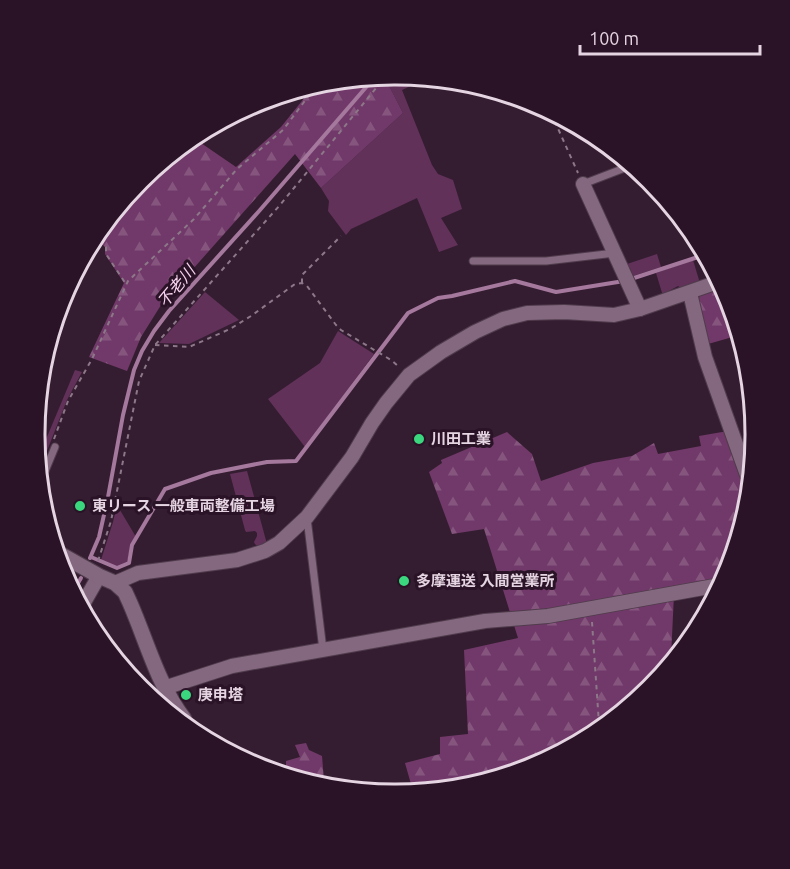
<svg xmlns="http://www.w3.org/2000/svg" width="790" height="869" viewBox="0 0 790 869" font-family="Ubuntu,'Noto Sans JP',sans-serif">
<defs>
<pattern id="forest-firs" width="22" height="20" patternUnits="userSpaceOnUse" patternTransform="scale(1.5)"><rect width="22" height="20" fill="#713969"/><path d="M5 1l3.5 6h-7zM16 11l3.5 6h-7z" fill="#85557e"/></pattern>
</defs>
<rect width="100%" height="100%" fill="#351d31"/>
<!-- grass -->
<g fill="#61315a">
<path d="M395,74L424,80L402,90L432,165L438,174L453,180L462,209L441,218L458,245L439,252L417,198L351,229L346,235L328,211L329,201L321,188L403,113L386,80L389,75Z"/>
<path d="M657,254L661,267L633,276L630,268L626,269L624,265Z"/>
<path d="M693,260L699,280L697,284L683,290L678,286L667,292V295L663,296L656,273Z"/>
<path d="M205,292L239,320L189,344L159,343Z"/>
<path d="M338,331L374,354L305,447L268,399L320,363Z"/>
<path d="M75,370L82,372L67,400L41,466L39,456Z"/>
<path d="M247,471L267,544C263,546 256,548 254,542L257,536V533L255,531L246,532L245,530L230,474Z"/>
<path d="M117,505L136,537L131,545L127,562L117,567L101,560L113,522Z"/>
</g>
<!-- forest -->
<g fill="url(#forest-firs)">
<path d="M384,76L403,113L321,188L295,154L161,305L141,337L127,371L89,357L124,283L105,254V247L99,241L140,179L198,141L236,167L281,127L310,91Z"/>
<path d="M721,286L728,297L736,336L708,344L698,300L701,293Z"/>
<path d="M728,431L746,483L728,573L719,587L674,594L671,657L650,690L533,768L413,791L405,763L440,754V737L468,734L464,650L518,638L484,529L452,534L429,472L442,463L441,460L507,432L532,454L541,481L593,463L632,456L654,443L658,454L701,446L699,436Z"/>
<path d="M306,743L309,750L322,756L324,781L286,773V761L300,757L295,745Z"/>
</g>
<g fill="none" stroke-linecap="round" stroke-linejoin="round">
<!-- stream -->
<g stroke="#a5789d" stroke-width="4">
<path d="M631,279L701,256"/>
<path d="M91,557L117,568L129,563L132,545L165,489L168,488L211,473L267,462L296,461L408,313L438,298L452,296L515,281L556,292L624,281"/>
<path d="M90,558L99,537L108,497L123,415L134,370L142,351L154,331L169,311L260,210L374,78"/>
<path d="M74,590L81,578"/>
</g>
<!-- lane casing -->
<g stroke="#503c4c" stroke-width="9">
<g id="lane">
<path d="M583,184L630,166"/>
<path d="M473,261H546L615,253"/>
<path d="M43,476L55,447"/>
<path d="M307,518L323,650"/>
</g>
</g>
<!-- street casing -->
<g stroke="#503c4c" stroke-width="16">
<g id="street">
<path d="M583,184L640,309"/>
<path d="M690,293L705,357L747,475"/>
<path d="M115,583L138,573L237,560L265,551L279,543L307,517L352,457L372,423L386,403L409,375L441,352L475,332L503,319L527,313L564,312L614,315L640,309L718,282"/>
<path d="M83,604L99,576"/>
<path d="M164,688L232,666L485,621L548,616L720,585"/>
</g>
</g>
<!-- secondary casing -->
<g stroke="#503c4c" stroke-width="17">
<path id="secondary" d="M58,553L99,576L115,583L125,592L130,603C147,642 158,685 184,719"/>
</g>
<!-- path -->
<g stroke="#8c7888" stroke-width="2" stroke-dasharray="4.5 4.5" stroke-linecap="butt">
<path d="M551,113L578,173"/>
<path d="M100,240L106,247V254L126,284"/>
<path d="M302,283V275L341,236"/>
<path d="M155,345L189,347L230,329L251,316L295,284L302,283L307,286L336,325L341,330L391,360L398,366"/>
<path d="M54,439L68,401L92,359L128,281L194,219L237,169L283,130L313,90"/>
<path d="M98,561L111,521L139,381L155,345L280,205L386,76"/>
<path d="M592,622L599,724"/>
</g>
<!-- lane -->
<use href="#lane" stroke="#84687f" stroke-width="7"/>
<!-- street -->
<use href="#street" stroke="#84687f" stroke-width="14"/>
<!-- secondary -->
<use href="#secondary" stroke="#84687f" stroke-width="15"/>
</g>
<!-- markers -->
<g fill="#3bd77e" stroke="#2a1327" stroke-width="2">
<circle cx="419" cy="439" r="6"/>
<circle cx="80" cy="506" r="6"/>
<circle cx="404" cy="581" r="6"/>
<circle cx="186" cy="695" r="6"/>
</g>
<g text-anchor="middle" stroke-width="6" stroke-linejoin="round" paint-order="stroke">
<!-- poi labels -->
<g font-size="15" font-weight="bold" fill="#e5d4e1" stroke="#2a1327" text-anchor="start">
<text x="431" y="444">川田工業</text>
<text x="92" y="511">東リース 一般車両整備工場</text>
<text x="416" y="586">多摩運送 入間営業所</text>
<text x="198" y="700">庚申塔</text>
</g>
<!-- water labels -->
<g font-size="16" font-style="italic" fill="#f7d4ef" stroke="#2a1327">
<text transform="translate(176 286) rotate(-50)" y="6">不老川</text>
</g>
</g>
<!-- crop -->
<path d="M0 0H790V869H0ZM394 85H396A349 349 0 0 1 745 434V435A349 349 0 0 1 396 784H394A349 349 0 0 1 45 435V434A349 349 0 0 1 394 85Z" fill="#2a1327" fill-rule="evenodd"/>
<path fill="none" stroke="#e5d4e1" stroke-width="3" d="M394 85H396A349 349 0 0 1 745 434V435A349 349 0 0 1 396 784H394A349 349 0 0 1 45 435V434A349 349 0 0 1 394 85Z"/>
<!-- scale -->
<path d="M580 45v9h180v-9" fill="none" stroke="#e5d4e1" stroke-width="3"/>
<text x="589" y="45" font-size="18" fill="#e5d4e1" stroke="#2a1327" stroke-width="4.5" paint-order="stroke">100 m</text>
</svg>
